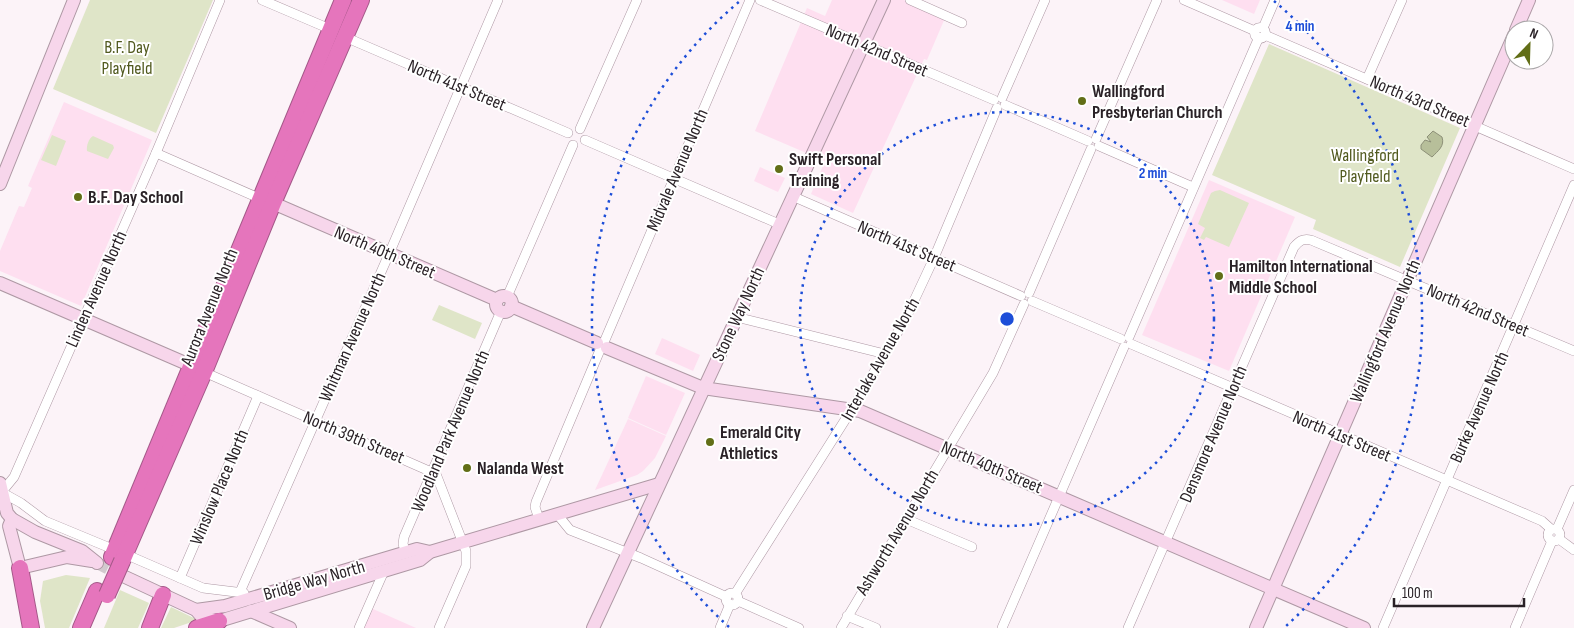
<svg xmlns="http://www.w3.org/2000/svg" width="1574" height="628" viewBox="0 0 1574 628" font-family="'Sofia Sans Condensed',sans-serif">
<rect width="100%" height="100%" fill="#fcf3f8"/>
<!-- built -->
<g fill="#fedff0">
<path d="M832,0H904L945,18L927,60L924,59L853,213L811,194L825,161L755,131L807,8L825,16Z"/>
<path d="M1222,0H1260L1254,14Z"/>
<path d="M64,102L152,140L81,306L0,271V251L19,206L24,207L32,188L28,186Z"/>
<path d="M760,167L785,178L778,192L754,181Z"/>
<path d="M1209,180L1295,217L1229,371L1142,335Z"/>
<path d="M662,338L700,355L693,371L655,354Z"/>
<path d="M646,376L685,393L666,435L628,418Z"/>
<path d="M628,419L666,436L655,458L643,471L637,475L595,490Z"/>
<path d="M364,605L416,628H354Z"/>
</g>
<!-- green -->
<g fill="#dfe5c8">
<path d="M90,0H213L156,133L53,89Z"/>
<path d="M1269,44L1460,128L1400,267L1313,229L1316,220L1212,175Z"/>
<path d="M52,135L66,141L56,166L41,160Z"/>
<path d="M93,136L113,145L114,148L108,159L87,151C86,146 89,138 93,136Z"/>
<path d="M1220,190L1249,203L1229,247L1206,237L1204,240L1200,238L1205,228L1198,224L1211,193L1215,191Z"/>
<path d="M439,305L482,323L475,339L432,320Z"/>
<path d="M66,575L90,578L69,628H45L40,601L43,581Z"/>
<path d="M120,590L149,603L138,628H104Z"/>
<path d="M171,607L198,620L174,628H161Z"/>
</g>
<!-- water -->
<path fill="#b7bf9a" stroke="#8d9078" d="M1433,131L1442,137C1445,146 1438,151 1432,157L1421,149V145L1425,140L1431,142L1427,137Z"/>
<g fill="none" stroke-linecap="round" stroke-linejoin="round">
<!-- secondary-tunnel -->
<path stroke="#d2c9ce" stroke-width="12" stroke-dasharray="12 6" stroke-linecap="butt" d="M97,563L123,576"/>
<!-- street casing -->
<g stroke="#ae98a4" stroke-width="10">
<g id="street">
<path d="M262,0L330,29"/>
<path d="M760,0L994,100"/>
<path d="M910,0L962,23"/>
<path d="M1184,0L1255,31"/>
<circle cx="1260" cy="33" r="5.5"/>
<path d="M1263,28L1275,0"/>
<path d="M1265,35L1574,169"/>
<path d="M345,37L568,133"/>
<path d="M1367,79L1402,0"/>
<path d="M1002,98L1045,0"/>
<path d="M1005,105L1088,141"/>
<path d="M580,129L637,0"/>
<path d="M1096,139L1157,0"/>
<path d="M585,140L779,224"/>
<path d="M1099,146L1193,187"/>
<path d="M156,153L261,199"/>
<path d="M792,196L1021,296"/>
<path d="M1029,293L1091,149"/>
<path d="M507,297L573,145"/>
<path d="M1032,301L1121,339"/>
<path d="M736,317L885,354"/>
<path d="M1129,337L1259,37"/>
<path d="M605,340L750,0"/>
<path d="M1131,344L1542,521L1551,529"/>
<path d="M204,372L436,474L466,551V566L439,628"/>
<path d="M3,493L21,503L45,521L115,550"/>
<path d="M0,494L14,477L156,153L220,0"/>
<path d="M557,514L570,530L641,558L727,597"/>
<path d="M539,519L535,507L536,502L600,350"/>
<path d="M906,519L972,547"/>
<circle cx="1554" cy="535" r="6"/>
<path d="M1557,529L1574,490"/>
<path d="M1559,539L1574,550"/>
<path d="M406,553L403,544L404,537L501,311"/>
<path d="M125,554L203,588L244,593"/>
<path d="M180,578L258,396"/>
<path d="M240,592L389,254L498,0"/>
<circle cx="732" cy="599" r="6"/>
<path d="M735,594L852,409L905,320L934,258L997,108"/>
<path d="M738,601L799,628"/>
<path d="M847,616L876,628"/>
<path d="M359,628L384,571"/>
<path d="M720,628L730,604"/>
<path d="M841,628L993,373L1024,304"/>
<path d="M1002,628L1124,347"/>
<path d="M1128,628L1294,247C1299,241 1303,238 1311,240L1574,351"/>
<path d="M1383,628L1574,185"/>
<path d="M1515,628L1552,541"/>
</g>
</g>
<!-- secondary casing -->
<g stroke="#ae98a4" stroke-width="14">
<g id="secondary">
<path d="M1516,30L1529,0"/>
<path d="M0,184L74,0"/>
<path d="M273,203L497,300"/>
<path d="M0,283L192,366"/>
<circle cx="504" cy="304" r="8"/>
<path d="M511,306L597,343"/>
<path d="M607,348L703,388L860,411L1364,628"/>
<path d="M0,483L7,513L12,519L35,532L82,551L97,563"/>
<path d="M12,519L9,526L20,568L67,557L92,561"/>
<path d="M123,576L196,610L202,617L219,621L420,560L430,552L659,484"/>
<path d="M196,610L225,606L417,549L430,552"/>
<path d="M251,611L290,628"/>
<path d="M593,628L884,0"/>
<path d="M1256,628L1514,35"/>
</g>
</g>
<!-- highway casing -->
<g stroke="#a45888" stroke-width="18">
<g id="highway">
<path d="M112,557L343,0"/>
<path d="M122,561L204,372L273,203L361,0"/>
<path d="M20,568L31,628"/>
<path d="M81,628L97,591"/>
<path d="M150,628L163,595"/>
<path d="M197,628L219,621"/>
</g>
</g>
<!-- street -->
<use href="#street" stroke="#fff" stroke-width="9"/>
<!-- secondary -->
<use href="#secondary" stroke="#f7d6eb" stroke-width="12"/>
<!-- highway -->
<use href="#highway" stroke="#e575bc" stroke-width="16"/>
<!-- highway-bridge casing -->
<g stroke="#a45888" stroke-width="18" stroke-linecap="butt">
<path id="highway-bridge" d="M107,595L122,561"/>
</g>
<!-- highway-bridge -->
<use href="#highway-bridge" stroke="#e575bc" stroke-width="16"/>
</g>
<!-- distance rings -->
<g fill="none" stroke="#1d4ed8" stroke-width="2.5" stroke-dasharray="2.5 5">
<circle cx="1007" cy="319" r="207"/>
<path d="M729 627A415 415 0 0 1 740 1M1274 1A415 415 0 0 1 1285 627"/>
</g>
<!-- markers -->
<g fill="#626e17" stroke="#fff" stroke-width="2">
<circle cx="1082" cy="101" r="5"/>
<circle cx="779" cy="169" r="5"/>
<circle cx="78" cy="197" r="5"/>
<circle cx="1219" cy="276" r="5"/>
<circle cx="710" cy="442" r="5"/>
<circle cx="467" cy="468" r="5"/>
</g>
<g text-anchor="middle" stroke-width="4" stroke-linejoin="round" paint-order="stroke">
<!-- park labels -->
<g font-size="18" fill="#515a1f" stroke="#fff">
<text x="127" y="53">B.F. Day<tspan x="127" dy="21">Playfield</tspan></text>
<text x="1365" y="161">Wallingford<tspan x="1365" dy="21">Playfield</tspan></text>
</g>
<!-- street labels -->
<g font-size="18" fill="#2a2227" stroke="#fff">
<text transform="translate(877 50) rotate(23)" y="6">North 42nd Street</text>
<text transform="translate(457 85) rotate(23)" y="6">North 41st Street</text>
<text transform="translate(1420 101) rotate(23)" y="6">North 43rd Street</text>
<text transform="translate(677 170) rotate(-67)" y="6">Midvale Avenue North</text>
<text transform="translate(907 246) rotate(23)" y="6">North 41st Street</text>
<text transform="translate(385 252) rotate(23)" y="6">North 40th Street</text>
<text transform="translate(96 289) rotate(-66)" y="6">Linden Avenue North</text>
<text transform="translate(209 307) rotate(-68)" y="6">Aurora Avenue North</text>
<text transform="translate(1478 310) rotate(23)" y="6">North 42nd Street</text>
<text transform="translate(738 314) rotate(-65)" y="6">Stone Way North</text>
<text transform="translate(1385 331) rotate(-67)" y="6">Wallingford Avenue North</text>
<text transform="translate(352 337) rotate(-66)" y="6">Whitman Avenue North</text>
<text transform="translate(880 359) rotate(-60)" y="6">Interlake Avenue North</text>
<text transform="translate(1479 407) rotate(-66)" y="6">Burke Avenue North</text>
<text transform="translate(450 431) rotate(-67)" y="6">Woodland Park Avenue North</text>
<text transform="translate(1213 434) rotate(-67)" y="6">Densmore Avenue North</text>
<text transform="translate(1342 436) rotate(23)" y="6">North 41st Street</text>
<text transform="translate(354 437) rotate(23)" y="6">North 39th Street</text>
<text transform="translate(992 467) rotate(23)" y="6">North 40th Street</text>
<text transform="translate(219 487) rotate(-67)" y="6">Winslow Place North</text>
<text transform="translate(897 532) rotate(-59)" y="6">Ashworth Avenue North</text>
<text transform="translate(314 580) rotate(-16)" y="6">Bridge Way North</text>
</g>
<!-- poi labels -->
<g font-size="18" font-weight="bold" fill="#2a2227" stroke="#fff" text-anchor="start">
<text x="1092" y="97">Wallingford<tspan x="1092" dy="21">Presbyterian Church</tspan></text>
<text x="789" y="165">Swift Personal<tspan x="789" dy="21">Training</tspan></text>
<text x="88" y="203">B.F. Day School</text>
<text x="1229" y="272">Hamilton International<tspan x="1229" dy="21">Middle School</tspan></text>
<text x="720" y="438">Emerald City<tspan x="720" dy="21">Athletics</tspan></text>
<text x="477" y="474">Nalanda West</text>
</g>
</g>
<circle cx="1007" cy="319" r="8" fill="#1d4ed8" stroke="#fff" stroke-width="2.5"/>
<g font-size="15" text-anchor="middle" font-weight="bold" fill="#1d4ed8" stroke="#fff" stroke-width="4" stroke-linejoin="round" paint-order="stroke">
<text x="1300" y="31">4 min</text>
<text x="1153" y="178">2 min</text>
</g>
<!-- north arrow -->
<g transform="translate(1529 45) rotate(23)"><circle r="24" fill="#ffffff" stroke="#aaa7a9"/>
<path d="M0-4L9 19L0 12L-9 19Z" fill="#626e17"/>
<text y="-8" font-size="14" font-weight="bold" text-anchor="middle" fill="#2a2227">N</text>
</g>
<!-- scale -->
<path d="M1394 598v8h130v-8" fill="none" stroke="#2a2227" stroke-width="2.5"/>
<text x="1402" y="598" font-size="15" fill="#2a2227" stroke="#ffffff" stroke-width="4" paint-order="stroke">100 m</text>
</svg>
